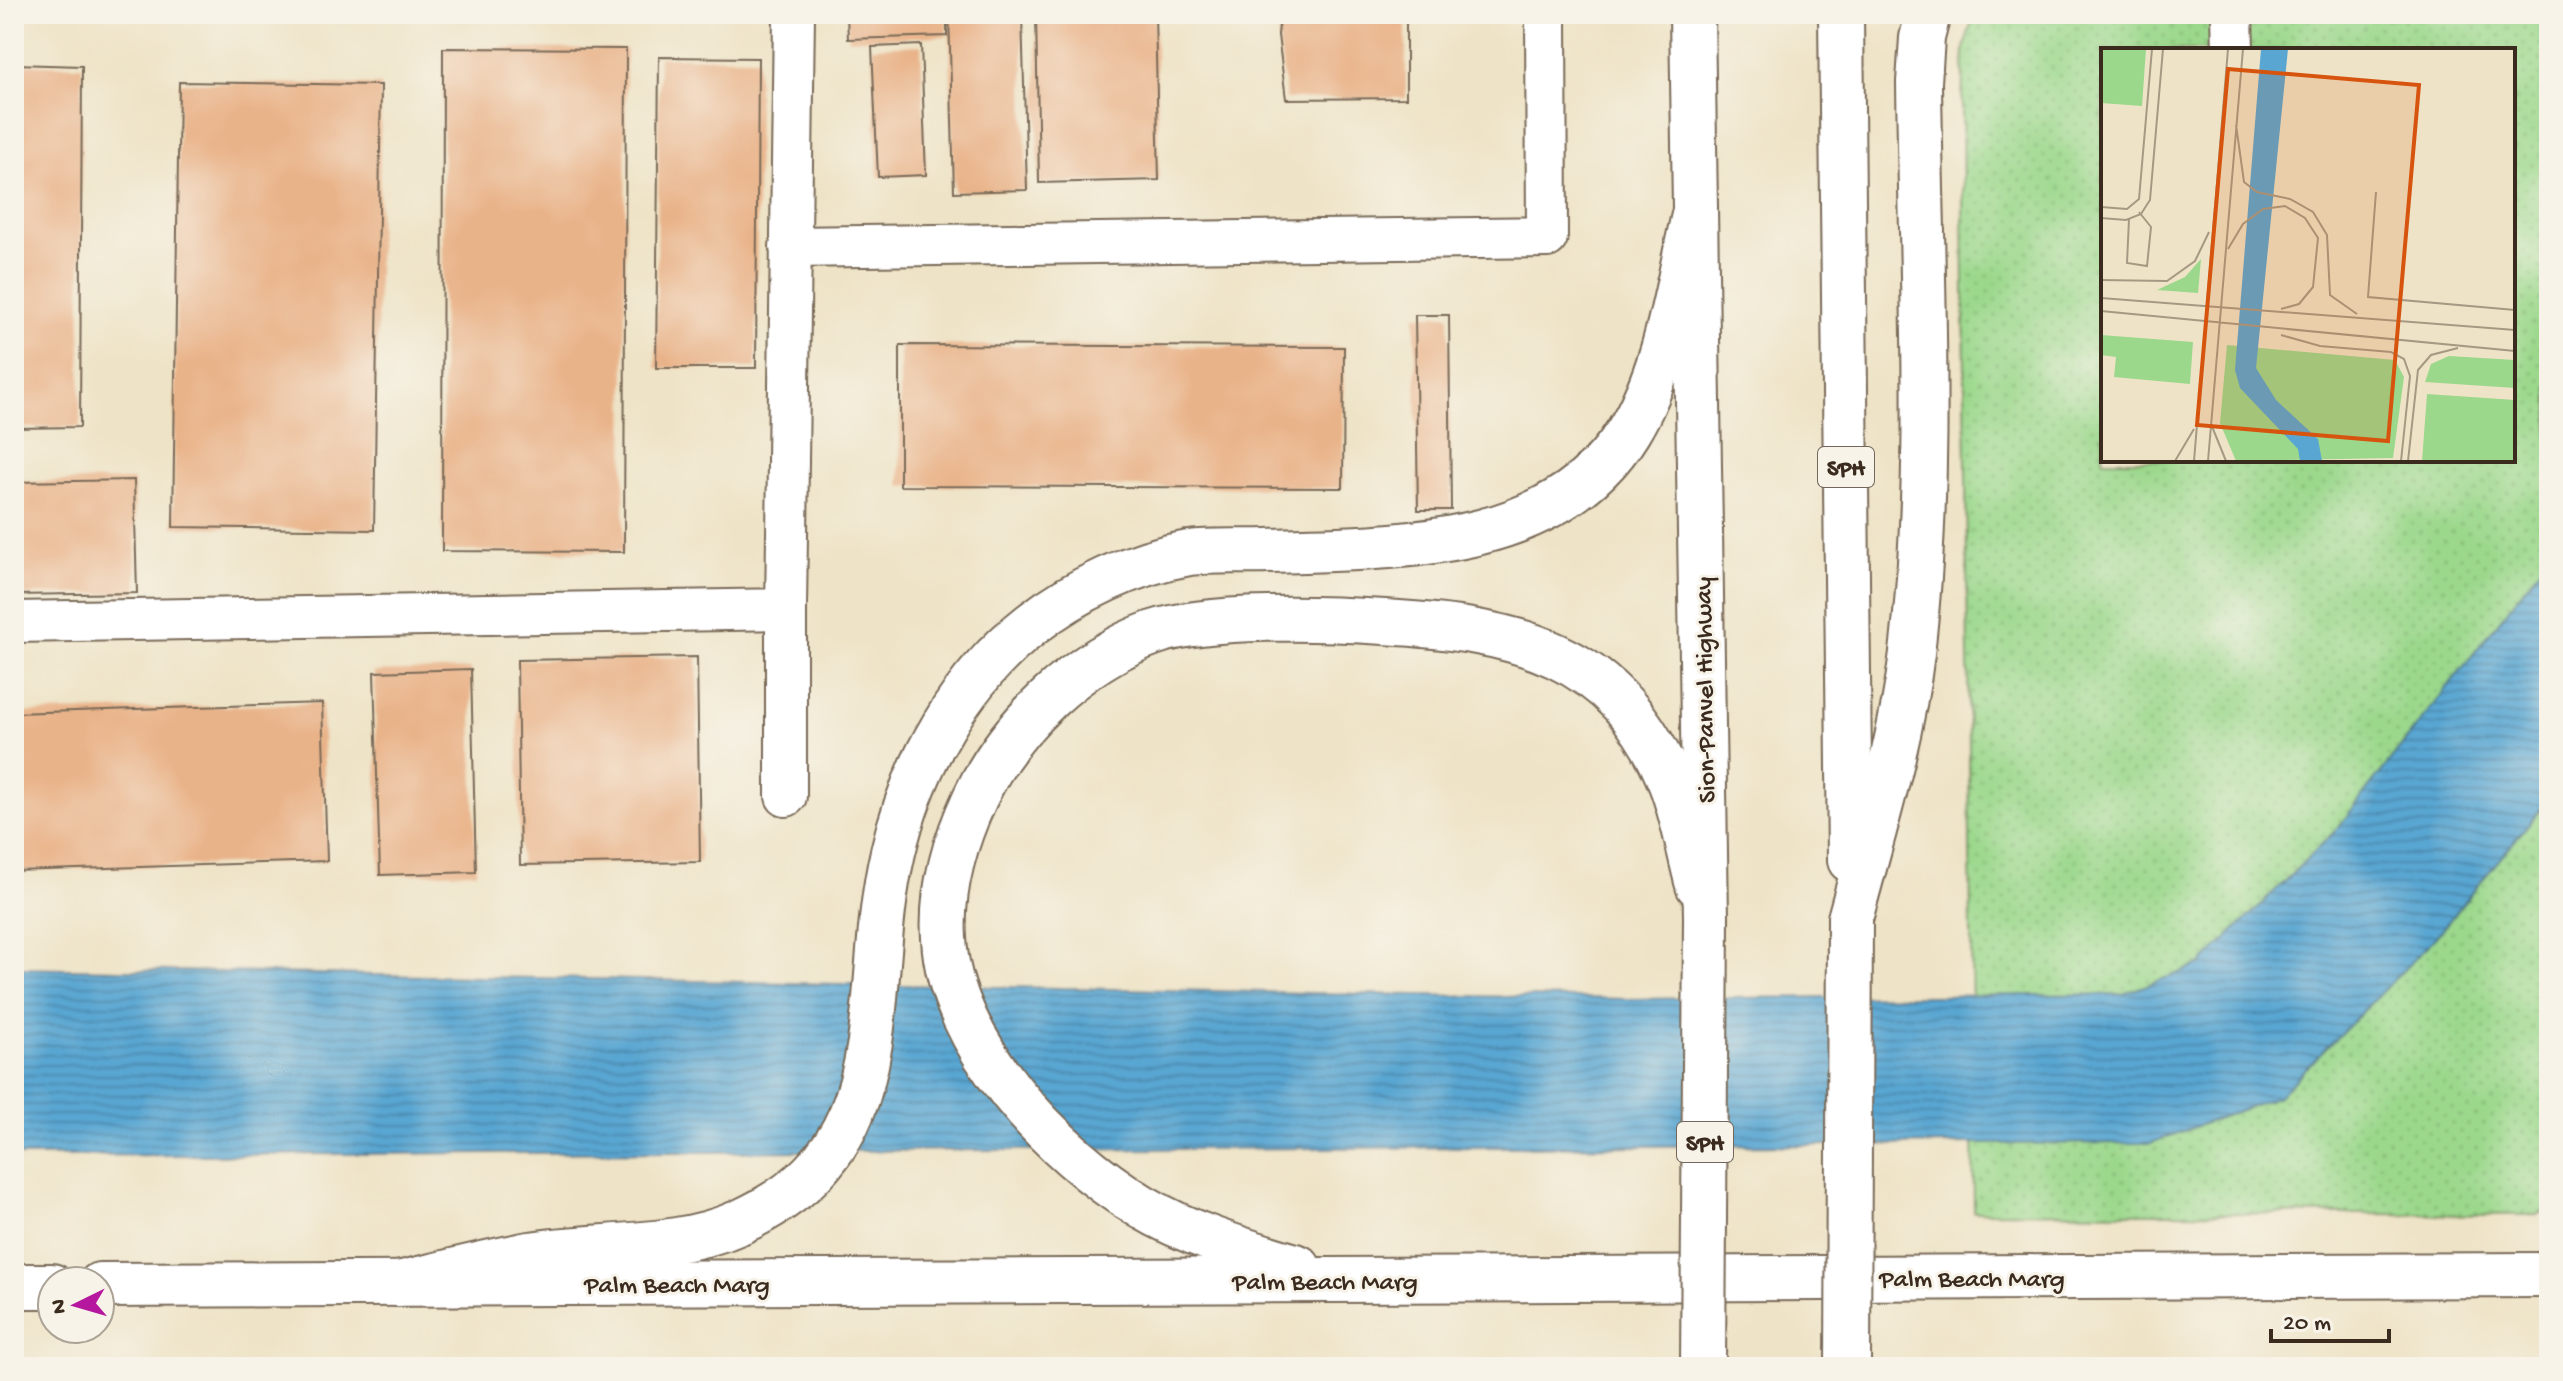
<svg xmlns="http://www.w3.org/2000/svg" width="2563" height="1381" viewBox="0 0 2563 1381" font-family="'Gochi Hand',sans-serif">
<defs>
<pattern id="green-dots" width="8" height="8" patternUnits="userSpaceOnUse" patternTransform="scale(2)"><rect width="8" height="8" fill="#9bd88c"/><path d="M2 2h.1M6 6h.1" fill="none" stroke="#86ba78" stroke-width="1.8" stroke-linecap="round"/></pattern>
<pattern id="water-rules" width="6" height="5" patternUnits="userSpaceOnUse" patternTransform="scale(2)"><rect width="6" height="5" fill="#59a6d2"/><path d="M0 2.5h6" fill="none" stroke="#4b87aa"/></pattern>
</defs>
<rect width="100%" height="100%" fill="#f7f3e8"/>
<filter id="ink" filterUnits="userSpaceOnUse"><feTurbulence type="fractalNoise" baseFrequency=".0125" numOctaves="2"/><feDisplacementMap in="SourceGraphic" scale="16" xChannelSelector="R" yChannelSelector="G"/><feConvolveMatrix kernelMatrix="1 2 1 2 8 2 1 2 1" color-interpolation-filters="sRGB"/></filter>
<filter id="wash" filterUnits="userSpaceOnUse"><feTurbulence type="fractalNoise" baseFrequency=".006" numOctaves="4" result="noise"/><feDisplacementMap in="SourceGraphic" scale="32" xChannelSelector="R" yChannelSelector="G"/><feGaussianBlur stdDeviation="1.8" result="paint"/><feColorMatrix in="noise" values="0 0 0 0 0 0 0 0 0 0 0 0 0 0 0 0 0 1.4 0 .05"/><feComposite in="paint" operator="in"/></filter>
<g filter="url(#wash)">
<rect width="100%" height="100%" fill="#eee3c6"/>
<!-- green -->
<path fill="url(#green-dots)" stroke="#6b8155" stroke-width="2" fill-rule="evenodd" d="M1974,14H2549V1210L2536,1215L1974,1212L1962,104L1964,48ZM2103,50H2513V460H2103Z"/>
<!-- water -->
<path fill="url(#water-rules)" stroke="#4a6878" stroke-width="2" d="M2549,557V799L2434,939L2279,1096L2151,1143L14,1156V968L1628,999L2123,994L2200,965L2336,830Z"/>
<g id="blocks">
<!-- building -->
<g fill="#e9b389">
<path d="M847,14H947V36L848,39Z"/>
<path d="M949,14H1022L1027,190L954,192Z"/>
<path d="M1036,14H1155L1159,180L1039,183Z"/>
<path d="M1280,14H1406V98L1286,99L1278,35Z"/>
<path d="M921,45L926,175L878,177L872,47Z"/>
<path d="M443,48L626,49L624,552L442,551Z"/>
<path d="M659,57L758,58L756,368H656Z"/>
<path d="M14,64L82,66L80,427L14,428Z"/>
<path d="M179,82L381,85L374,530L173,527Z"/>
<path d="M1415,315H1449L1451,510H1418Z"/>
<path d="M900,345L1344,347L1343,488L900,486Z"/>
<path d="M134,480L137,593L14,595V482Z"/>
<path d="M697,657L700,862L520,865L517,660Z"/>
<path d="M471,669L476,872L380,875L374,672Z"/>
<path d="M322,703L327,861L14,871V713Z"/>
</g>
</g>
</g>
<g filter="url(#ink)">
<use href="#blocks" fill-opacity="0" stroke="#7a6b59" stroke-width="2"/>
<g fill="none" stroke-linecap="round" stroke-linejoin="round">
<!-- minor casing -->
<g stroke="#7a6b59" stroke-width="44">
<g id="minor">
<path d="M2232,14L2233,50"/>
<path d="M790,247L1547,237L1546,14"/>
<path d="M14,622L786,609L794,14"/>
<path d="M786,796V609"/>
</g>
</g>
<!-- major casing -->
<g stroke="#7a6b59" stroke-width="48">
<g id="major">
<path d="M1298,1267C1245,1251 1189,1235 1141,1206C1054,1154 949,1044 944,938C941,890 955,841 975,798C1008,727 1078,660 1153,633C1208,614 1325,618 1385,622C1513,630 1618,650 1671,784C1683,815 1689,852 1698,885"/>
<path d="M100,1285L2549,1275"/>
<path d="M14,1286H52"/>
</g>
</g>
<!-- highway casing -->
<g stroke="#7a6b59" stroke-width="48">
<g id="highway">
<path d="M1692,14L1706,918"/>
<path d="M1841,14L1850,860"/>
<path d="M1850,919C1873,832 1901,743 1912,653C1934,464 1921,271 1919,82L1922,38L1928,14"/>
<path d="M398,1284C441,1274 486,1262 530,1254C598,1243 676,1251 740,1222C907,1147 859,996 893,852C913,765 961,679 1032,624C1075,590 1135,562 1189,553C1214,550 1241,552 1267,551C1391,547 1553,553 1628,432C1668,367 1677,285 1695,211"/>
</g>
</g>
<!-- minor -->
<use href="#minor" stroke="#fff" stroke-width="40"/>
<!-- major -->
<use href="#major" stroke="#fff" stroke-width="44"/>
<!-- highway -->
<use href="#highway" stroke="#fff" stroke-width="44"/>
<!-- highway-bridge casing -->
<g stroke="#7a6b59" stroke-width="48" stroke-linecap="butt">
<g id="highway-bridge">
<path d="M1703,1367L1706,918"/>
<path d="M1848,1367L1850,919"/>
</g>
</g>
<!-- highway-bridge -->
<use href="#highway-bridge" stroke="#fff" stroke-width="44"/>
</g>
</g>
<g text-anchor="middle" stroke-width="6" stroke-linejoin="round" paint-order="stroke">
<!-- shield labels -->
<g fill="#f7f3e8" stroke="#73665b" stroke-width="2">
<rect x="1818" y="447" width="56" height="40" rx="6"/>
<rect x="1677" y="1122" width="56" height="40" rx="6"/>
</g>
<g font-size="24" font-weight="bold" fill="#3b2a1e">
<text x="1846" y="475">SPH</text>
<text x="1705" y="1150">SPH</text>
</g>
<!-- street labels -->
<g font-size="26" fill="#3b2a1e" stroke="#f7f3e8">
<text transform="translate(1703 690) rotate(-91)" y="9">Sion-Panvel Highway</text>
<text x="1972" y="1286">Palm Beach Marg</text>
<text x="1325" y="1289">Palm Beach Marg</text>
<text x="677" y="1292">Palm Beach Marg</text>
</g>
</g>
<!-- overview -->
<g transform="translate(2101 48)">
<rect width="414" height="414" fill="#eee3c6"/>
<path d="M0,1H45L41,58L0,55ZM100,211L97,245L56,242L84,229ZM0,287L92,294L89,336L13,329L15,309L0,307ZM126,297L294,312L303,329L292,410L135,413L119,375ZM348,308L414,312V340L324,334L330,316ZM326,346L414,352V413H321Z" fill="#9bd88c"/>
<path d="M160,1H187L155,320L175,352L217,391L221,413H199L197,401L139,340L134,322Z" fill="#59a6d2"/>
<path fill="none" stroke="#a69983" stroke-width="2" d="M135,77L143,134L156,144L189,151L212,164L226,187L229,247L256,266M275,144L267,249L414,262M0,159L26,161L38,151L51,1M0,170L25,172L40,166L49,152L62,1M28,171L26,215L46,218L50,179L38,164M127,201L142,176L162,161L184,158L204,170L217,190L212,239L198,256L180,261M0,232L66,233L94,213L108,184M0,250L414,282M0,263L414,303M180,287L219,298L290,304L303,311L309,328L300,413M110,376L125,413M74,413L93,381M93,413L127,1M107,413L142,1M307,413L317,322L330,307L357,300"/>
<path fill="#d7540e" fill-opacity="0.15" stroke="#d7540e" stroke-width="4" d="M127,21L318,37L287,393L96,377Z"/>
<rect width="414" height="414" fill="none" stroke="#3b2a1e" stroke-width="4"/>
</g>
<!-- margin -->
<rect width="2563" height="1381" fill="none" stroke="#f7f3e8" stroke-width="48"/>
<!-- north arrow -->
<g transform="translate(76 1305) rotate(265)"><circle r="38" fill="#f7f3e8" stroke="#aca397" stroke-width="2"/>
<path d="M0-6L14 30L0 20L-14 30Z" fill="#b5179e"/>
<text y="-12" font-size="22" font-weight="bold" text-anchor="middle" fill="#3b2a1e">N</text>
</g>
<!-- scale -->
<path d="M2271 1329v12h118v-12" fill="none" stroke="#3b2a1e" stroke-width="4"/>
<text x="2283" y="1329" font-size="24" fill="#3b2a1e" stroke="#f7f3e8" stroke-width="6" paint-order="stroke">20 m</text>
</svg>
